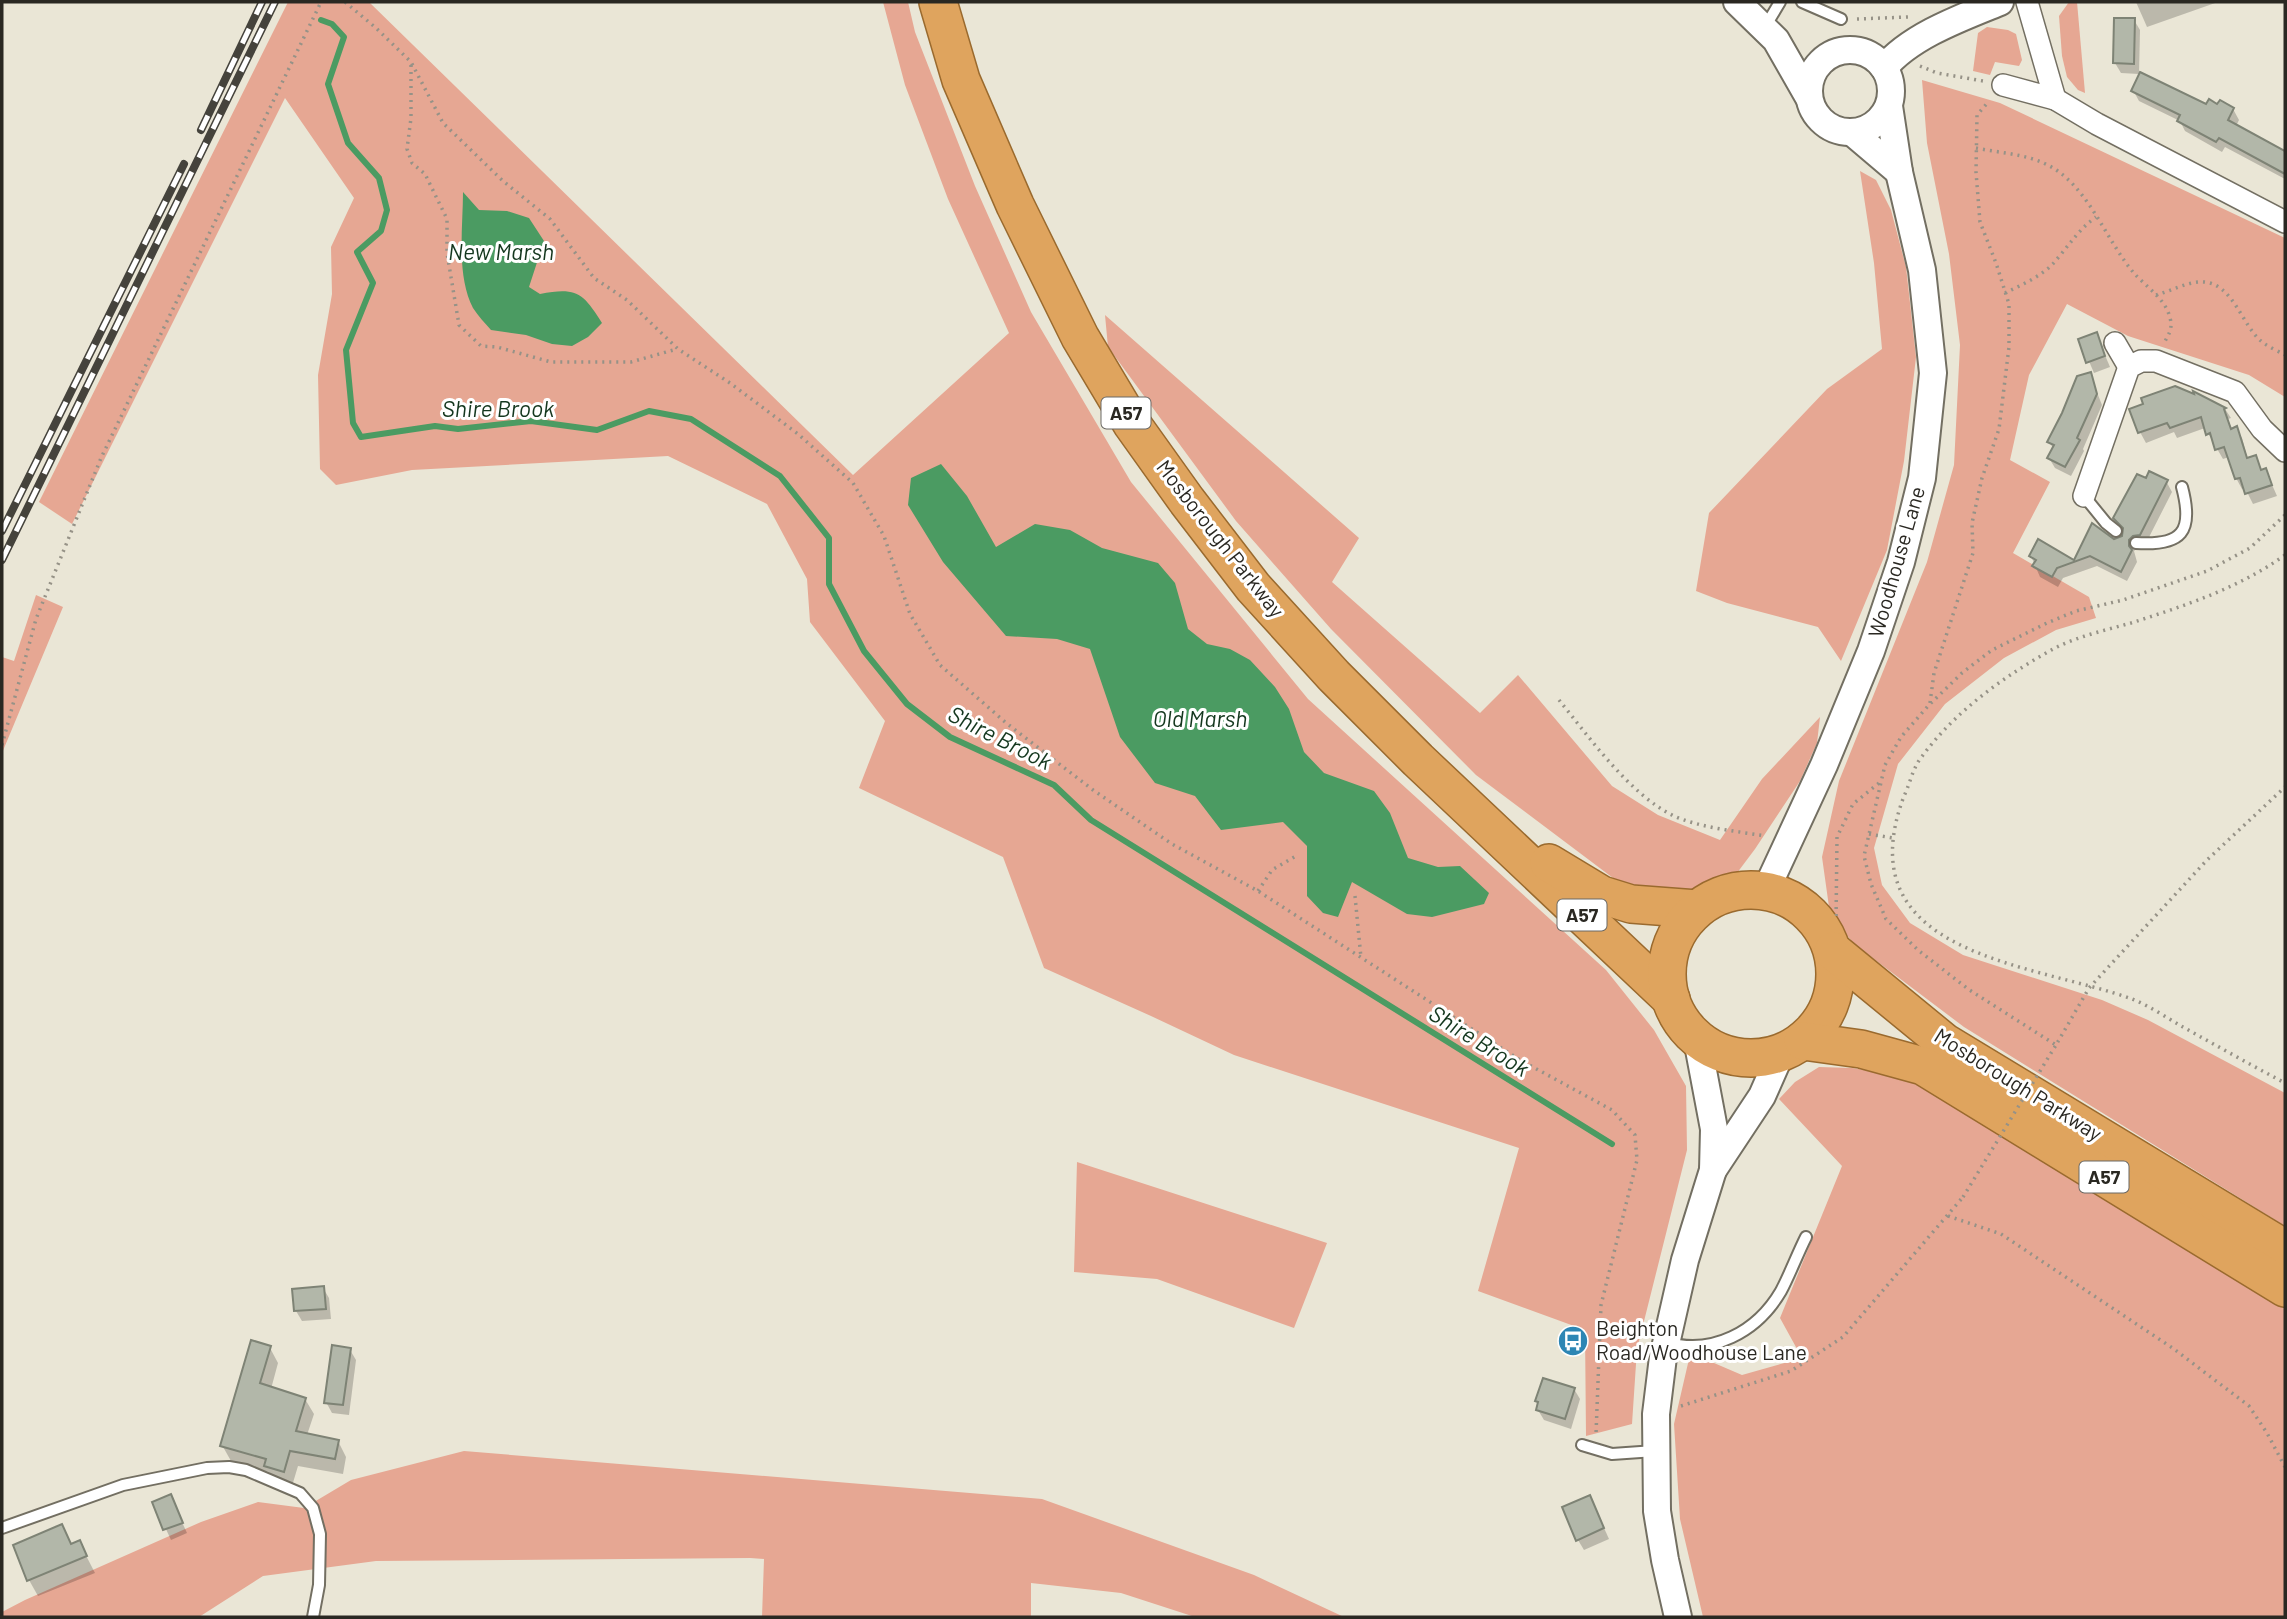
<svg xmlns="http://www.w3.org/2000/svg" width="2287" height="1619" viewBox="0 0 2287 1619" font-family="Barlow,sans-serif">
<rect width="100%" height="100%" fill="#eae6d6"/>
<!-- green -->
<g fill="#e6a793">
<path d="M288,2H369L853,475L1009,333L948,199L905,85L883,2H908L915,32L975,186L1031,312L1131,482L1308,699L1606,970L1654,1030L1686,1086L1687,1150L1637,1349L1632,1424L1586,1436L1585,1330L1478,1291L1519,1148L1234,1055L1151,1016L1044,968L1003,857L859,788L885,721L810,622L807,579L767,504L668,456L412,470L336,485L320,469L318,375L332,294L331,247L354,198L285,98L72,524L39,502Z"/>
<path d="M2069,2H2077L2085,93L2078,90L2067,77L2062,56L2059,16Z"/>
<path d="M1987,27L2008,30L2016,34L2022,60L2019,66L1995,62L1990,75L1973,71L1978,33Z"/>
<path d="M1922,80L2000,103L2285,238V397L2249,375L2128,336L2067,304L2029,375L2010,460L2050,482L2013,553L2089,597L2096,618L2056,630L2004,658L1945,704L1898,764L1874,848L1882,885L1910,923L1963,955L2102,1000L2148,1020L2285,1093V1226L1964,1027L1854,944L1830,914L1822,857L1839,781L1927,562L1954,465L1960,345L1949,254L1927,143Z"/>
<path d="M1860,171L1876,180L1891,210L1906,267L1916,357L1904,461L1887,550L1841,661L1818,627L1727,603L1696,591L1709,513L1827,389L1882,349L1874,263Z"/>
<path d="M1105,315L1359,538L1332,582L1480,713L1518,675L1612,786L1658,815L1720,840L1762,779L1820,717L1817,743L1800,781L1755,849L1734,877L1698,897L1629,890L1476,775L1331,629L1236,521L1108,347Z"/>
<path d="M36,595L63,607L2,753V657L14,661Z"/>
<path d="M1819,1067L1852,1068L1912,1077L2285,1309V1617H1703L1680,1519L1674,1424L1689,1359L1714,1363L1742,1375L1802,1358L1780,1318L1842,1166L1779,1099L1795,1082Z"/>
<path d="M1077,1162L1327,1243L1294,1328L1157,1279L1074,1272Z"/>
<path d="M464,1451L1042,1499L1254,1575L1344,1617H1195L1121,1593L1031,1583V1617H762L764,1559L750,1558L376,1561L263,1576L199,1617H2V1612L25,1600L201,1522L258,1502L304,1508L351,1480Z"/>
</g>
<!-- water -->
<g fill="#4b9b62">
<path d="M463,192L479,210L507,211L529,218L544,241L529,287L540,294C577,287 583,293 602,323L588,337L572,346L552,344L526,335L491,330C485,323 478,316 473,308C456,275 463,228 463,192Z"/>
<path d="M941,464L967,496L996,547L1035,524L1070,530L1102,548L1158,563L1175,583L1188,629L1207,644L1230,649L1250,660L1275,687L1289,709L1304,752L1324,773L1374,791L1390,813L1408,858L1438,867L1460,866L1489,893L1484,904L1432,917L1407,914L1352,882L1338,917L1323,913L1307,896V846L1283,822L1221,830L1195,796L1155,783L1120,737L1090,649L1057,639L1006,636L943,562L908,505L911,478Z"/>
</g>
<!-- shadow -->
<g fill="#0003">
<path d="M2136,2H2218L2147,27Z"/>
<path d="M2134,20L2140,30L2139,74L2121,73L2115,63Z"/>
<path d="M2133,90L2207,107L2233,109L2239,120L2236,126L2285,151V179L2225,147L2222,152L2185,131L2180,121L2139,101Z"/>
<path d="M2096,334L2110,367L2094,373L2080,340Z"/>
<path d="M2090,375L2102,405L2083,449L2084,451L2071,476L2055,468L2049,458L2054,449L2049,442Z"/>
<path d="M2196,395L2225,409L2231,418L2228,419L2232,430L2236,428L2242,438L2248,460L2255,457L2262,472L2266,471L2277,496L2253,504L2245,488L2242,489L2236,478L2229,457L2223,459L2205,428L2177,438L2174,432L2146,443L2140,432L2196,397Z"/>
<path d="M2146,481H2166L2172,492L2145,545L2139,546L2134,551L2137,562L2127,581L2097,566L2063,578L2058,587L2040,577L2031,556L2039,542L2075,562L2092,526L2111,539L2121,540L2124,532L2115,518Z"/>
<path d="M323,1288L329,1298L331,1319L302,1321L296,1311Z"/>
<path d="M270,1348L278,1363L271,1389L305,1399L314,1414L307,1435L338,1441L346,1457L343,1474L298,1466L292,1486L274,1481L269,1472L231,1461L222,1445Z"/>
<path d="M350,1350L356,1360L349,1415L332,1413L326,1402Z"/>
<path d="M1574,1389L1580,1399L1571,1429L1544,1420L1538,1410Z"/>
<path d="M170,1496L187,1533L171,1540L154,1503Z"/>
<path d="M1595,1508L1609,1539L1584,1550L1578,1540Z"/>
<path d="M62,1526L72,1545L79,1542L95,1573L38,1596L29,1580Z"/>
</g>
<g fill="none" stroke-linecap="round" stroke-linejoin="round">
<!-- stream -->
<path stroke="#4b9b62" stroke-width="6" d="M321,20L332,24L344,37L328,84L348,143L379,178L387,210L381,231L357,252L373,283L346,350L353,423L361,437L435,426L458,429L531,421L597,430L649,411L691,419L780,476L829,538V584L864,651L907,704L950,737L1054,785L1091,820L1612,1144"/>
</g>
<!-- building -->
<g fill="#b2b7a9" stroke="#7e8375" stroke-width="2">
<path d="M2114,18H2135L2134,64L2113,63Z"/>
<path d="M2140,72L2206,104L2209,99L2217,104L2220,100L2234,108L2228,120L2285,151V174L2219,138L2216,142L2177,121L2180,115L2131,91Z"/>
<path d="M2097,332L2105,356L2086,363L2078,339Z"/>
<path d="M2091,372L2097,394L2077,438L2080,440L2065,467L2047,458L2054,445L2047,442L2062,413L2077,376Z"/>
<path d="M2175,386L2194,394L2193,391L2226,408L2224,409L2231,429L2237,426L2247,458L2256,455L2261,470L2266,468L2272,485L2245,494L2240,478L2235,479L2224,447L2215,450L2210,433L2206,435L2201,417L2170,428L2167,423L2138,433L2129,409L2143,404L2141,398Z"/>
<path d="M2149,471L2168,480L2140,535L2133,536L2129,540V546L2132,550L2121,572L2090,556L2057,568L2052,577L2032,566L2036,560L2029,556L2038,539L2074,560L2092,523L2114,539L2122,536L2123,528L2113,518L2137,474L2146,478Z"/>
<path d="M324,1286L326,1309L294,1311L292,1289Z"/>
<path d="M251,1340L271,1346L260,1383L306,1398L296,1431L339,1440L335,1459L290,1451L284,1472L264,1466L266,1459L220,1446Z"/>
<path d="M332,1345L351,1348L343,1405L324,1403Z"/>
<path d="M1543,1378L1575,1388L1565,1419L1536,1410L1538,1402L1535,1401Z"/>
<path d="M171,1494L183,1523L163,1530L152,1502Z"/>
<path d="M1590,1495L1604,1528L1576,1541L1562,1507Z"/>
<path d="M62,1524L71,1544L80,1540L87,1556L27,1581L13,1545Z"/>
</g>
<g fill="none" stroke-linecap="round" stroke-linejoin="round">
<!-- service casing -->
<g stroke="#736f62" stroke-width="14">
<g id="service">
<path d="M1802,2L1841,19"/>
<path d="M1765,27L1780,2"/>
<path d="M2084,496L2106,523L2116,531"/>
<path d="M2136,543C2182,546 2194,532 2182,487"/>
<path d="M1666,1342C1712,1356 1757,1332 1781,1291C1790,1274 1797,1255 1806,1237"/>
<path d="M1582,1445L1612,1454L1655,1451"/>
<path d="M2,1528L123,1485L207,1468L229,1467L246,1470L300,1493L313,1508L320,1534L319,1585L313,1617"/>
</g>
</g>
<!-- minor casing -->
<g stroke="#736f62" stroke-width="24">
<g id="minor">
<path d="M2027,2L2055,99"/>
<path d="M2003,85L2055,99L2097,124L2285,222"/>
<path d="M2115,343L2129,367"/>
<path d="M2084,496L2129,367L2141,361H2156L2235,392L2262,429L2285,451"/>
</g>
</g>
<!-- tertiary casing -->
<g stroke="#736f62" stroke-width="30">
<g id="tertiary">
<path d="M1737,2L1776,40L1808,96"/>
<circle cx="1850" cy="91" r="41"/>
<path d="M1884,68C1910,36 1963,17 2000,2"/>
<path d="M1853,133L1899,172"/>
<path d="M1766,890L1824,765L1871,651L1901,562L1922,478L1933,373L1922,270L1899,172L1889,106"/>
<path d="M1713,1170L1762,1096L1781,1053"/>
<path d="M1678,1617L1665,1560L1657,1511L1656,1414L1663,1357L1685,1260L1713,1170L1714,1129L1697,1039"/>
</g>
</g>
<!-- trunk casing -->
<g stroke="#9a6a2e" stroke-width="40">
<g id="trunk">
<path d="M938,2L961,80L1015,205L1080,337L1132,424L1187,501L1253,587L1334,676L1418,760L1671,999"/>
<path d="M1549,863L1602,895L1631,904L1697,909"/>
<circle cx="1751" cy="974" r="84"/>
<path d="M1833,951L1944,1042L2285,1249"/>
<path d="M1803,1041L1861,1049L1923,1066L2285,1288"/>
</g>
</g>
<!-- path -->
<g stroke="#969287" stroke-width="3.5" stroke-dasharray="2 5" stroke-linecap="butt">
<path d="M345,2L376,28L411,62L443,123L503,181L550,219L594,278L627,300L678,349L730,383L798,434L853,483L884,536L910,614L940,665L1005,722L1093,790L1172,844L1258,891L1520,1060L1612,1110L1635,1135L1637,1160L1601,1305L1596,1434"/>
<path d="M1857,19L1908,17"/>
<path d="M411,65V118L407,149L412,163L425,174L447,219V253L459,325L481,346L497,347L551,362H631L677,349"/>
<path d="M1920,66L1937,73L1983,81"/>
<path d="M1976,148C2005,154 2035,154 2059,172C2091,195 2108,242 2133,272C2145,286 2166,299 2170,318C2173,328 2169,334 2164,343"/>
<path d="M2005,293C2023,284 2045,275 2057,259C2070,244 2079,229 2096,217"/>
<path d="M2156,295C2171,291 2188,281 2204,282C2233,284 2242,325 2261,341C2268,347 2278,351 2285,355"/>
<path d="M2285,515L2250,548L2207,571L2123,600L2076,611L2047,623L1992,650L1962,673L1929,705L1901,737L1885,765L1864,856L1871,884L1886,919L1918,950L1968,989L2056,1045L2089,988L2207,860L2285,787"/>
<path d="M2285,555C2239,588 2184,606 2131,623C2106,630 2079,636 2055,648C2004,676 1952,713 1918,762C1912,772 1909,786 1904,796C1844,956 2033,963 2132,999C2150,1006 2167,1018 2183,1027C2217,1046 2251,1065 2285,1083"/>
<path d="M1559,700C1590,738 1630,795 1674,816C1701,828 1736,831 1765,836"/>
<path d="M1930,703L1934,673L1973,553L1972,523L1982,478L1999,429L2009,347V304L1996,263L1980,222L1976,172L1977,115L1989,101"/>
<path d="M2,745L36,619L101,458L321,2"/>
<path d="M1869,834L1893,838"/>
<path d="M1258,891L1272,870L1296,856"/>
<path d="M1355,896L1361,958"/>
<path d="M1836,923L1837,837L1853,804L1879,783"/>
<path d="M1948,1216L2001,1234L2174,1349L2249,1406L2267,1433L2285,1467"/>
<path d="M1681,1406L1791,1371L1843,1337L1963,1197"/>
</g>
<!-- service -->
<use href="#service" stroke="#fff" stroke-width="10"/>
<!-- minor -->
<use href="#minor" stroke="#fff" stroke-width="21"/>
<!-- tertiary -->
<use href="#tertiary" stroke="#fff" stroke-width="26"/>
<!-- trunk -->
<use href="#trunk" stroke="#dfa45e" stroke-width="37"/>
<!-- rail casing -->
<g stroke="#45433c" stroke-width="8">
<g id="rail">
<path d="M201,130L262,2"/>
<path d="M2,531L184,164"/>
<path d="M2,560L275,2"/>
</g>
</g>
<!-- rail -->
<use href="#rail" stroke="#fff" stroke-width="5" stroke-dasharray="16" stroke-linecap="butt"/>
<!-- path-bridge -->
<path stroke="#969287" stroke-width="3.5" stroke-dasharray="2 5" stroke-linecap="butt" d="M1963,1197L2056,1045"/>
</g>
<!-- icons -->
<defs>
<g id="bus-disc" transform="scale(1.575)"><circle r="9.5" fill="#2d86b4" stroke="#fff"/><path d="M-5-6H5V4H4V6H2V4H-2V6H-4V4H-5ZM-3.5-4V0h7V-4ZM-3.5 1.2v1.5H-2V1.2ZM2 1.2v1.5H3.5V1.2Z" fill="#fff"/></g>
</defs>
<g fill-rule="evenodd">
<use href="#bus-disc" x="1573" y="1341"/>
</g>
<g text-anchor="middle" stroke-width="6" stroke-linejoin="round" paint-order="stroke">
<!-- shield labels -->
<g fill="#fff" stroke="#6a6864" stroke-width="2">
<rect x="1101.5" y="397.5" width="49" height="31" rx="5"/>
<rect x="1557.5" y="899.5" width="49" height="31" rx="5"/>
<rect x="2079.5" y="1161.5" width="49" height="31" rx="5"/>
</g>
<g font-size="19" font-weight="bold" fill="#2a2822">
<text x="1126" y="420">A57</text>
<text x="1582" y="922">A57</text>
<text x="2104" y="1184">A57</text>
</g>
<!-- street labels -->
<g font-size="21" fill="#2a2822" stroke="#fff">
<text transform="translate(1220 539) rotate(52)" y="7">Mosborough Parkway</text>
<text transform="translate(1897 562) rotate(-74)" y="7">Woodhouse Lane</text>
<text transform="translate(2018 1085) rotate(32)" y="7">Mosborough Parkway</text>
</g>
<!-- poi labels -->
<g font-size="21" fill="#2a2822" stroke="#fff" text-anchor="start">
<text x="1596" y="1336">Beighton<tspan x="1596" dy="24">Road/Woodhouse Lane</tspan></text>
</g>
<!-- water labels -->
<g font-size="23" font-style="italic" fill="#14371e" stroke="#fff">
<text x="501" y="260">New Marsh</text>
<text x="498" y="417">Shire Brook</text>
<text x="1200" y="727">Old Marsh</text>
<text transform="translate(1000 738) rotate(27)" y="8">Shire Brook</text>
<text transform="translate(1479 1041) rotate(32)" y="8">Shire Brook</text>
</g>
</g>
<!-- border -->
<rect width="2287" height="1619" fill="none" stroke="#2a2822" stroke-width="7"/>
</svg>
